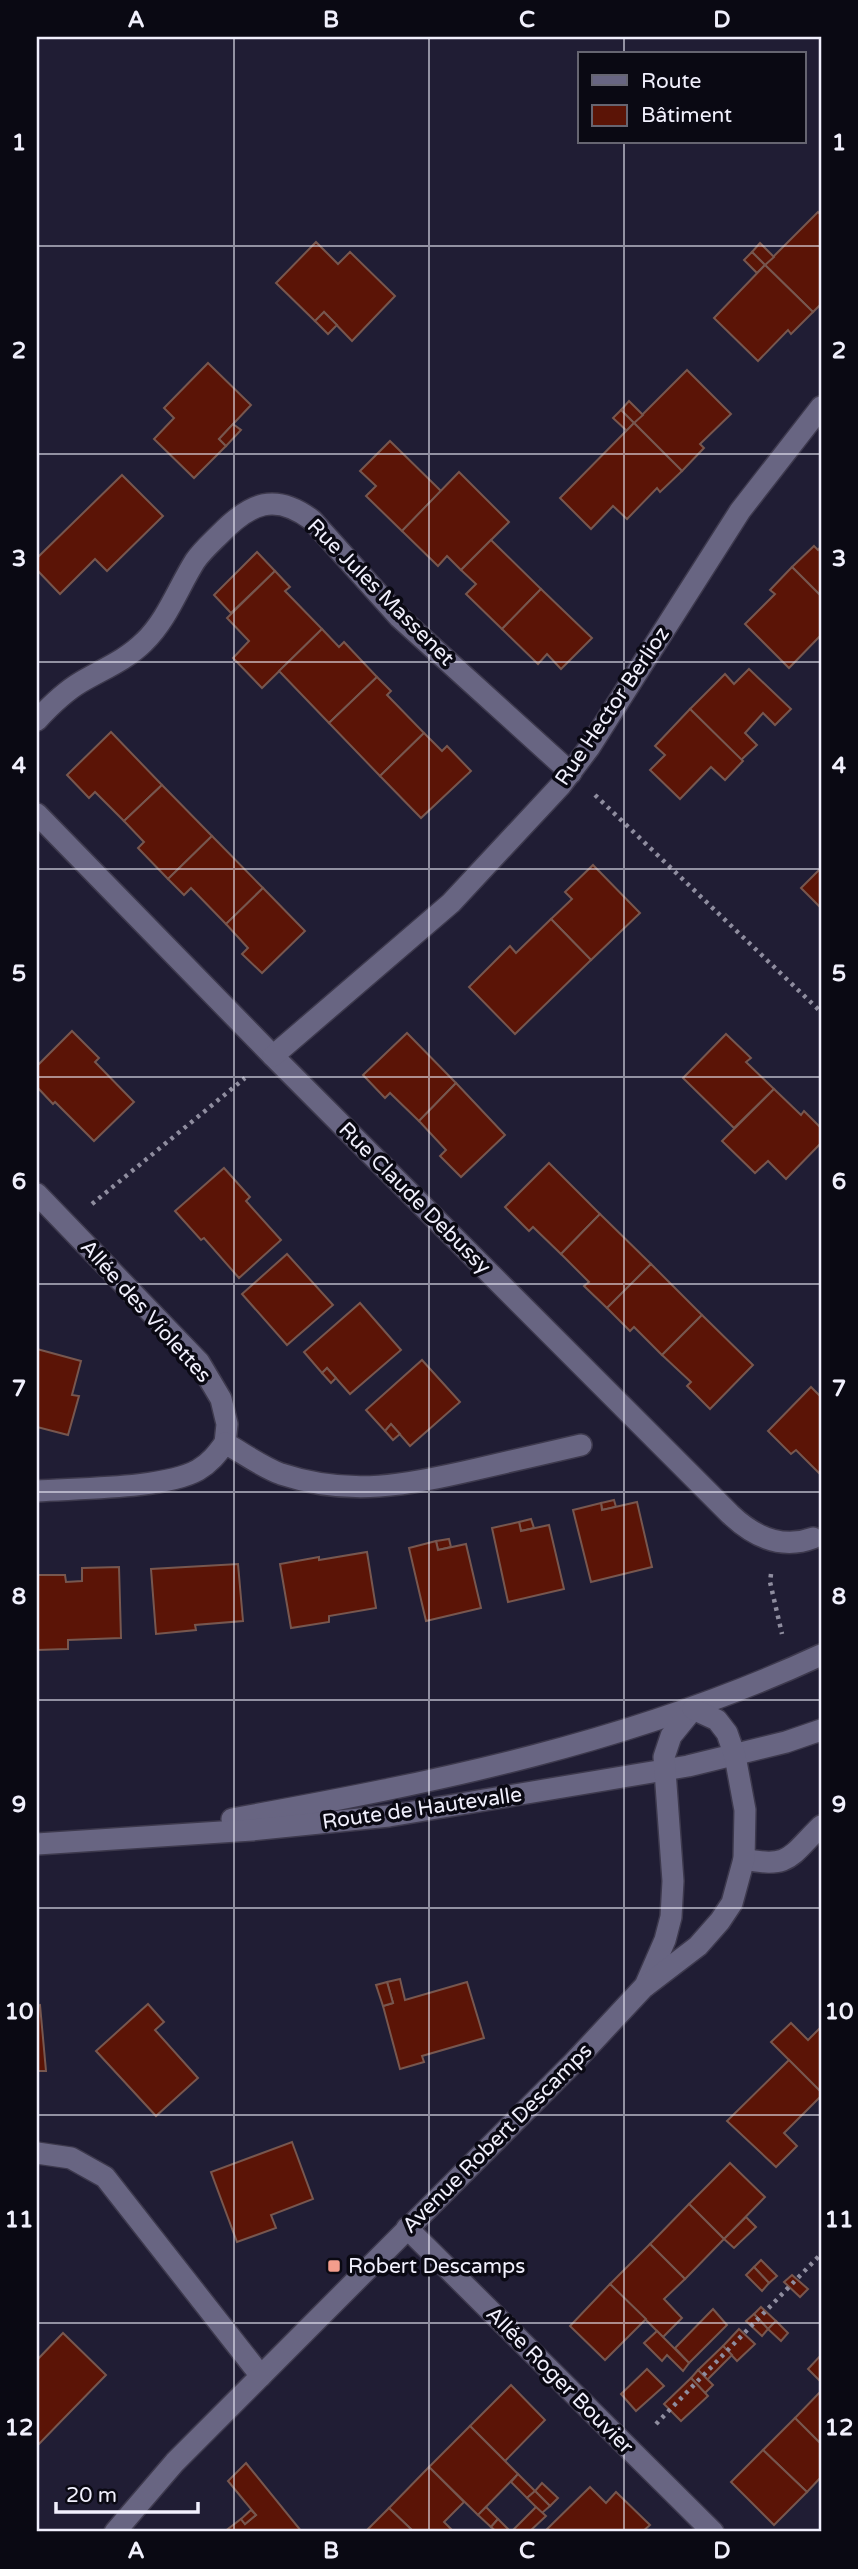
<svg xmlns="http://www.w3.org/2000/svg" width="858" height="2569" viewBox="0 0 858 2569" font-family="'Varela Round',sans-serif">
<rect width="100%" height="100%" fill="#201d34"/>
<!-- building -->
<g fill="#5b1406" stroke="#77574f" stroke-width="2">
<path d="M818,212L821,215V304L813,312L765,265Z"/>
<path d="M316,242L338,264L350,252L395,296L352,341L324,312L315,321L276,283Z"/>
<path d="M760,243L774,257L765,265L752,252Z"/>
<path d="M752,252L765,265L757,273L744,260Z"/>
<path d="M765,265L813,312L791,334L788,330L758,361L714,318Z"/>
<path d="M324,312L337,325L328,334L315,321Z"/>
<path d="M208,363L251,405L219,439L226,446L194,478L154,439L174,418L164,408Z"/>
<path d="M687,370L731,414L700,444L704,448L682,471L634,423Z"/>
<path d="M629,401L643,415L634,423L621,410Z"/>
<path d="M621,410L634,423L627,431L613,418Z"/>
<path d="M634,423L682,471L660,492L657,488L627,519L613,506L591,529L560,498Z"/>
<path d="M233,424L241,430L226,446L219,439Z"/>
<path d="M390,441L441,491L402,531L366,496L376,486L360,471Z"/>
<path d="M459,472L509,522L461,570L447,556L438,566L402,531Z"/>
<path d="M122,475L163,516L107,571L95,559L60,594L37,570V558Z"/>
<path d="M491,540L541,589L502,629L466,594L476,584L461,570Z"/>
<path d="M814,546L818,550L821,546V596L792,567Z"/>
<path d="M257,552L275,571L231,613L214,595Z"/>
<path d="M792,567L821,596V635L789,668L745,624L775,594L770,590Z"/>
<path d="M275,571L290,587L285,591L322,629L262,688L233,658L249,641L227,618Z"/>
<path d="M541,589L592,638L561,669L547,654L538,664L502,629Z"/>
<path d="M322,629L339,647L344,642L377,677L329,723L279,671Z"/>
<path d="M749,669L791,709L775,725L763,713L745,733L757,745L741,760L690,709L725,674L734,684Z"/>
<path d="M377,677L391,691L387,695L424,733L380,776L329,723Z"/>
<path d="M690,709L743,761L725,780L711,767L680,799L650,770L665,755L655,746Z"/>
<path d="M111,732L162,785L124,821L95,792L89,798L67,775Z"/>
<path d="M424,733L442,751L447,746L471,771L421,818L380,776Z"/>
<path d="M162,785L212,836L168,879L138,848L144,842L124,821Z"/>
<path d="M212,836L263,888L226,924L191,888L184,895L168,879Z"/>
<path d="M593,865L640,913L591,960L551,919L572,899L565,892Z"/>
<path d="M821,868V908L801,888Z"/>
<path d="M263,888L305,931L262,973L242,954L248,948L226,924Z"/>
<path d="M551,919L591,960L515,1034L469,987L510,946L516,953Z"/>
<path d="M72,1031L99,1058L95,1062L134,1102L94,1141L55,1102L53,1104L37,1087V1066Z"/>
<path d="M407,1033L456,1083L419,1121L390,1093L385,1098L363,1075Z"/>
<path d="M726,1034L751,1058L746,1062L774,1089L734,1128L683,1078Z"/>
<path d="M456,1083L505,1135L461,1177L440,1156L446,1150L419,1121Z"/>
<path d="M774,1089L801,1115L804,1111L821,1128V1143L786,1179L768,1161L755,1173L722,1141Z"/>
<path d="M549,1163L600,1214L561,1254L533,1227L529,1231L505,1207Z"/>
<path d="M224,1168L250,1197L246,1201L281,1240L239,1278L204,1238L201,1240L175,1211Z"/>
<path d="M600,1214L651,1264L607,1308L584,1286L589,1282L561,1254Z"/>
<path d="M287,1254L333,1305L287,1345L242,1294Z"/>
<path d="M651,1264L702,1315L662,1355L634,1327L630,1331L607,1308Z"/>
<path d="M360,1303L401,1350L350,1394L327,1368L322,1373L304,1352Z"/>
<path d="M702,1315L753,1365L710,1409L687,1386L691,1382L662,1355Z"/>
<path d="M37,1349L81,1361L72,1395L79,1396L68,1435L37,1427Z"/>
<path d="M422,1360L460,1402L410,1446L391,1424L385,1431L366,1410Z"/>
<path d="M327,1368L336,1378L331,1383L322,1373Z"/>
<path d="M811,1387L821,1397V1475L796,1450L791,1454L768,1431Z"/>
<path d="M391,1424L400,1434L393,1440L385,1431Z"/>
<path d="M614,1500L616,1507L602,1510L601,1503Z"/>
<path d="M637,1502L652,1567L591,1582L573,1510L601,1503L602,1510Z"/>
<path d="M531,1519L534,1528L521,1531L519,1522Z"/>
<path d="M519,1522L521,1531L549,1525L564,1589L508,1602L492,1528Z"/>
<path d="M449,1539L451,1547L438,1550L436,1541Z"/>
<path d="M436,1541L438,1550L466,1544L481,1608L426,1621L409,1548Z"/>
<path d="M367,1552L376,1608L329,1616V1622L291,1628L280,1564L319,1557V1560Z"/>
<path d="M238,1564L243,1621L195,1625L196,1630L156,1634L151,1569Z"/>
<path d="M119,1567L121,1638L68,1640V1649L37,1650V1575H65L66,1582L82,1581V1568Z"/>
<path d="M400,1979L405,2000L467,1982L484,2038L422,2056L424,2062L400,2069L383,2006L393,2003L387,1982Z"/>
<path d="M387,1982L393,2003L383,2006L376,1985Z"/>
<path d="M148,2004L164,2022L155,2030L198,2078L156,2116L96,2051Z"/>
<path d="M40,2005L46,2071H37V2006Z"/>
<path d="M791,2023L808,2040L821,2027V2092L771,2042Z"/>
<path d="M789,2060L821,2092V2096L784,2133L797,2146L776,2167L727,2121Z"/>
<path d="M292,2142L313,2199L271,2215L276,2228L237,2242L211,2172Z"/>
<path d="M730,2163L765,2197L724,2239L689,2204Z"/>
<path d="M689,2204L724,2239L685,2279L650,2244Z"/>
<path d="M746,2217L756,2227L734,2248L724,2239Z"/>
<path d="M650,2244L685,2279L664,2299L682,2318L663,2337L610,2284Z"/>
<path d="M761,2260L777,2276L769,2283L754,2267Z"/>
<path d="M754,2267L769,2283L762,2291L746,2275Z"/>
<path d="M792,2275L808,2289L800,2297L784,2282Z"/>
<path d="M610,2284L646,2319L605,2360L570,2326Z"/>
<path d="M761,2307L776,2321L768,2329L754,2314Z"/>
<path d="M713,2309L727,2325L689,2363L675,2348Z"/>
<path d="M754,2314L768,2329L762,2336L746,2321Z"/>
<path d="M776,2321L788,2333L781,2341L768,2329Z"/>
<path d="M739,2329L755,2344L737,2361L723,2346Z"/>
<path d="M657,2331L689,2363L683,2371L667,2355L662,2361L644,2343Z"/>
<path d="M63,2333L106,2375L37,2446V2360Z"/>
<path d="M723,2346L732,2355L707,2380L698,2370Z"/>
<path d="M821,2355V2382L808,2369Z"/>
<path d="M647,2369L664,2386L636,2411L621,2394Z"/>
<path d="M698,2370L713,2385L705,2393L691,2378Z"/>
<path d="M691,2378L708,2396L681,2421L664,2404Z"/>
<path d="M511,2385L545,2420L505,2461L470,2426Z"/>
<path d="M821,2391V2444L795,2418Z"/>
<path d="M795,2418L821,2444V2477L807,2492L763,2450Z"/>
<path d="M470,2426L518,2474L478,2515L429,2467Z"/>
<path d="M763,2450L807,2492L774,2525L731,2482Z"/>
<path d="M246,2463L302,2532H224L241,2519L245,2524L256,2515L228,2481Z"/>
<path d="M429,2467L464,2502L444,2522L454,2532H414L389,2508Z"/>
<path d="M518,2474L535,2491L527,2498L511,2482Z"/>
<path d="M542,2483L558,2498L550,2506L535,2491Z"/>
<path d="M590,2487L606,2503L616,2492L650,2525L642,2532H544Z"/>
<path d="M535,2491L550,2506L542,2513L527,2498Z"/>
<path d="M486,2507L498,2519L491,2527L478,2515Z"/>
<path d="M536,2507L546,2516L529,2532H511Z"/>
<path d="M389,2508L414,2532H365Z"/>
<path d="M251,2510L256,2515L245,2524L241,2519Z"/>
<path d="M498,2519L511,2532H497L491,2527Z"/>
</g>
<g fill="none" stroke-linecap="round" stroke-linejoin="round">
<!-- street casing -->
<g stroke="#3d394d" stroke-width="24">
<g id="street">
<path d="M37,720C50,706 64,692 81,682C103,669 126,660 144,642C167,620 178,588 195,561C202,551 211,543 220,534C250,503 275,492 312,520L399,617L571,773"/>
<path d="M37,814L273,1056L730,1514C753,1536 781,1550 813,1538"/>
<path d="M273,1056L451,903L561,785L589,748L740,511L821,407"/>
<path d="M37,1194L199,1362L221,1399L227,1424L225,1443"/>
<path d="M37,1491C78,1488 164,1489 198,1470C210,1463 217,1454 225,1443C243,1453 262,1467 281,1474C350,1497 408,1485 477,1469C512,1461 546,1453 581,1445"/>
<path d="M744,1859C790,1869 790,1856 821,1826"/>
<path d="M37,2153L71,2158L105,2177L261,2376"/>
<path d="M407,2228L713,2532"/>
</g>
</g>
<!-- secondary casing -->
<g stroke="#3d394d" stroke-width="24">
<g id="secondary">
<path d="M232,1819C437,1782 631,1743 821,1655"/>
<path d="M37,1844L252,1830L389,1816L688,1766L786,1742L821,1730"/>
<path d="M645,1986L665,1940L671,1917L673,1881L664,1757L671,1736L693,1709"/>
<path d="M115,2532L175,2462L574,2062L643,1988L698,1946L720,1921L732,1903L744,1859L745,1810L735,1756L727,1733L717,1720L693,1709"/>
</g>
</g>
<!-- path -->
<g stroke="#8f8d9f" stroke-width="4.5" stroke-dasharray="3.5 5" stroke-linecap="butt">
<path d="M595,795L821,1012"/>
<path d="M92,1204L245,1078"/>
<path d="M771,1574L770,1582L782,1634"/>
<path d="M656,2424L821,2254"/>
</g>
<!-- street -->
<use href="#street" stroke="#686582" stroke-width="21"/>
<!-- secondary -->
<use href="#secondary" stroke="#686582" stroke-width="21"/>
</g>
<!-- grid -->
<path fill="none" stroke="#f1f0fd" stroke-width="2" stroke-opacity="0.55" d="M234,37V2532M429,37V2532M624,37V54M624,142V2532M37,246H821M37,454H821M37,662H821M37,869H821M37,1077H821M37,1284H821M37,1492H821M37,1700H821M37,1908H821M37,2115H821M37,2323H821"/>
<!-- markers -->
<rect fill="#f49d8c" stroke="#0a0913" stroke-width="2.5" x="327" y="2259" width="14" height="14" rx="3.5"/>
<g text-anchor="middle" stroke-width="7" stroke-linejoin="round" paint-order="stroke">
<!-- street labels -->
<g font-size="21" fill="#f1f0fd" stroke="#0a0913">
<text transform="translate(381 592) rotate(45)" y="7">Rue Jules Massenet</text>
<text transform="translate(612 706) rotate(-56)" y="7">Rue Hector Berlioz</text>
<text transform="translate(415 1198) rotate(45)" y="7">Rue Claude Debussy</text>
<text transform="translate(146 1311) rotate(48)" y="7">Allée des Violettes</text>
<text transform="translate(422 1808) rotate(-8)" y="7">Route de Hautevalle</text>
<text transform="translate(497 2138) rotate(-45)" y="7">Avenue Robert Descamps</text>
<text transform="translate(560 2380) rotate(45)" y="7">Allée Roger Bouvier</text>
</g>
<!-- poi labels -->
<g font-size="21" fill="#f1f0fd" stroke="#0a0913" text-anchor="start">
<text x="348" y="2273">Robert Descamps</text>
</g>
</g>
<!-- border -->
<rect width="858" height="2569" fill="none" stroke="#0a0913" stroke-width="77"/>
<!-- legend -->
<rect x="578" y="52" width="228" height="91" fill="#0a0913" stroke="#666571" stroke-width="2"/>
<rect x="592" y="75" width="35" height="10" fill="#686582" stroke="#666571" stroke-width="2"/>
<text x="641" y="88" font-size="21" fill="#f1f0fd">Route</text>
<rect x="592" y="105" width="35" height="21" fill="#5b1406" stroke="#666571" stroke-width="2"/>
<text x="641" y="122" font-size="21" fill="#f1f0fd">Bâtiment</text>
<!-- scale -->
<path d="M56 2502v10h142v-10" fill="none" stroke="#f1f0fd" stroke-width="3.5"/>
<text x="66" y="2502" font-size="21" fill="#f1f0fd" stroke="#0a0913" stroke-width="5" paint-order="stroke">20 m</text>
<rect x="38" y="38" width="782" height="2492" fill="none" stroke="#f1f0fd" stroke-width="2.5"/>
<g font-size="23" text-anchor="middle" font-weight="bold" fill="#f1f0fd">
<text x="136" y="27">A</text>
<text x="331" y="27">B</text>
<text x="527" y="27">C</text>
<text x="722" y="27">D</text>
<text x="19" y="150">1</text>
<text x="839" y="150">1</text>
<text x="19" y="358">2</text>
<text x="839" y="358">2</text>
<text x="19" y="566">3</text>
<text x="839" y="566">3</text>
<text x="19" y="773">4</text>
<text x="839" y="773">4</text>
<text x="19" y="981">5</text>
<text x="839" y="981">5</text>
<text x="19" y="1189">6</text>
<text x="839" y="1189">6</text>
<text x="19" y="1396">7</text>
<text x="839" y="1396">7</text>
<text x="19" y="1604">8</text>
<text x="839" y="1604">8</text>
<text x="19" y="1812">9</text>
<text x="839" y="1812">9</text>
<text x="19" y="2019">10</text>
<text x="839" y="2019">10</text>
<text x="19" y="2227">11</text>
<text x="839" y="2227">11</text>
<text x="19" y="2435">12</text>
<text x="839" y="2435">12</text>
<text x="136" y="2558">A</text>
<text x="331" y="2558">B</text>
<text x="527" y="2558">C</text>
<text x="722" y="2558">D</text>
</g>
</svg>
